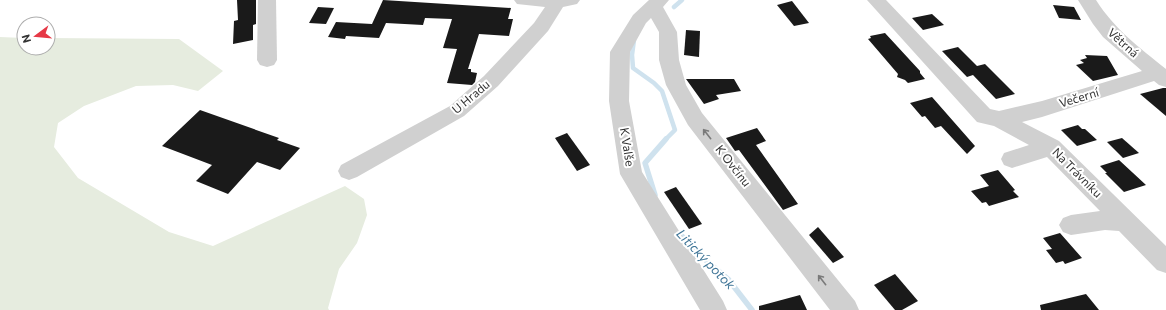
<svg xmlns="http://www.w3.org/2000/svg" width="1166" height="310" viewBox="0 0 1166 310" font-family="Commissioner,sans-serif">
<rect width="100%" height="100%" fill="#fff"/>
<!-- green -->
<path fill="#e6ecdf" d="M0,37L24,38V48H48V38L179,39L223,71L198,91L173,85L136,86L84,106L58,123L54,147L78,178L169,232L213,246L345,186L364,199L367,215L357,243L339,269L328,308L329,310H0Z"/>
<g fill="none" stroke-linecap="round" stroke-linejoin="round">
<!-- stream-far1 -->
<g stroke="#cfe2ee" stroke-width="4.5">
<path d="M674,7L682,0"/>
<path d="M634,40L632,55L633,68L654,83L662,91L675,130L665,140"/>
</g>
<!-- stream -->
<g stroke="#cfe2ee" stroke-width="5.5">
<path d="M655,195L645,163L666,139"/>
<path d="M681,235L696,252L728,279L752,310"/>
</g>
</g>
<!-- building -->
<g fill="#1a1a1a">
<path d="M237,0H256V24L253,25V40L233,44L234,21L238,20Z"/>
<path d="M383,0L511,8L508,19H513L509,36L479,34L468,69H471V72L477,73L475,82L472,85L447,83L457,49L443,48L452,19L425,18L423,25L386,23L379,38L346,36L345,39L328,37L336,22L372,24Z"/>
<path d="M792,1L809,23L794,26L777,5Z"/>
<path d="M1053,5L1074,7L1081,20L1059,18Z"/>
<path d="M318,7L334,8L326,24L309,23Z"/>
<path d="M932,14L944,25L923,30L912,18Z"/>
<path d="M686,30L700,31L699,57L684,55Z"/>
<path d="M885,33L920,71V73L925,79L908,83L905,80L897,77L898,74L868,39L871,38L870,36Z"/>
<path d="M958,47L977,66L985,64L1015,94L996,99L973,75L967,77L942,51Z"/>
<path d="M1085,55L1107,56L1118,75L1093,81L1076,65L1084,63L1080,60L1087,58Z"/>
<path d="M686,79H734L741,91L716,95L719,99L704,104Z"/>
<path d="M1163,88H1166V116L1140,94Z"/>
<path d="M932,97L975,146L967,154L941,126L935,128L925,116L922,117L910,103Z"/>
<path d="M200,110L279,138L277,140L300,148L280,170L257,162L228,194L196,181L212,165L162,146Z"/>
<path d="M1078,125L1082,129H1085L1097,140L1077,146L1061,130Z"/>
<path d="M757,128L766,141L756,145L798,204L783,210L739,150L735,151L726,138Z"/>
<path d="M567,133L590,165L577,171L555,138Z"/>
<path d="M1122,138L1139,153L1123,158L1107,142Z"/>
<path d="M1119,160L1146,185L1124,192L1105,173H1107L1100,166Z"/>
<path d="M998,170L1015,190L1013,191L1019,197L989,206L986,202L982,203L971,191L989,186L980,175Z"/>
<path d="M676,187L702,224L689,229L664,192Z"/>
<path d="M818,227L844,257L833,263L809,235Z"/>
<path d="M1060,233L1082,258L1065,264L1063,261L1056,263L1046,250L1052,249L1043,238Z"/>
<path d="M895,274L918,301L902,310H895L874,285Z"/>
<path d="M1086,294L1099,310H1041L1040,305Z"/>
<path d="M800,295L807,310H759V306Z"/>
</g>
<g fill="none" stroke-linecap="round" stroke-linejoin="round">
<!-- minor -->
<g fill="#d0d0d0" fill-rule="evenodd">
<path d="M258,0H276L277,60L274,65L267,67L260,65L257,60Z"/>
<path d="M514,0H580L577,4L563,7L548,31L498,86L464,116L357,177L349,180L341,177L338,171L341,165L450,106L484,76L534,23L545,7L517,4Z"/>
<path d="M649,0H669L663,7L677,32L679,60L686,85L702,113L855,301L859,310H830L688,125L666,85L659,60V32L651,18L646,23L630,52L629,101L642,172L723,301L727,310H700L620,174L609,101L610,52L633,15Z"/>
<path d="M867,0H886L990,109L999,111L1042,101L1142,71L1103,37L1093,24L1078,0H1096C1115,30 1139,47 1166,69V87L1159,85L1154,81L1042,117L1022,122L1059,141L1166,246V273L1157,270L1119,231L1105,230L1071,235L1063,232L1059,225L1063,218L1071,215L1100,211L1047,157L1012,168L1004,165L1001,159L1004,153L1029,145L994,126L977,122Z"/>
</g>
</g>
<!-- one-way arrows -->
<defs><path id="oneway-shaft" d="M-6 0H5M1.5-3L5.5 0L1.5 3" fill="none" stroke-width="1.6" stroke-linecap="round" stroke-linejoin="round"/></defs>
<g stroke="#7a7a7a">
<use href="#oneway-shaft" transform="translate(707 134) rotate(-128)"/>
<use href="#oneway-shaft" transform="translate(822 280) rotate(-128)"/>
</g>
<g text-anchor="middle" stroke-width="4" stroke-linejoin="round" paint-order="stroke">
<!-- street labels -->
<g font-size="12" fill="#333" stroke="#fff">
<text transform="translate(1123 43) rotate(42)" y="4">Větrná</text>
<text transform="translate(471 97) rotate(-40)" y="4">U Hradu</text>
<text transform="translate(1079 98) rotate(-17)" y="4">Večerní</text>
<text transform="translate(627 147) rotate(81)" y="4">K Valše</text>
<text transform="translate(733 166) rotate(52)" y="4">K Ovčínu</text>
<text transform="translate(1077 173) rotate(45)" y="4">Na Trávníku</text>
</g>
<!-- water labels -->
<g font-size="13" font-style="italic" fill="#3f7597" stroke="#fff">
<text transform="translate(706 259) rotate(46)" y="5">Litický potok</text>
</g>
</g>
<!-- north arrow -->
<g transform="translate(36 36) rotate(254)"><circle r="19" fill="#ffffff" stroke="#adadad"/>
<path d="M0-3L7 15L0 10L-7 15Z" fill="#e63946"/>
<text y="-6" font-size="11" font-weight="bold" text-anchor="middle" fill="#333333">N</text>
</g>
</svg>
